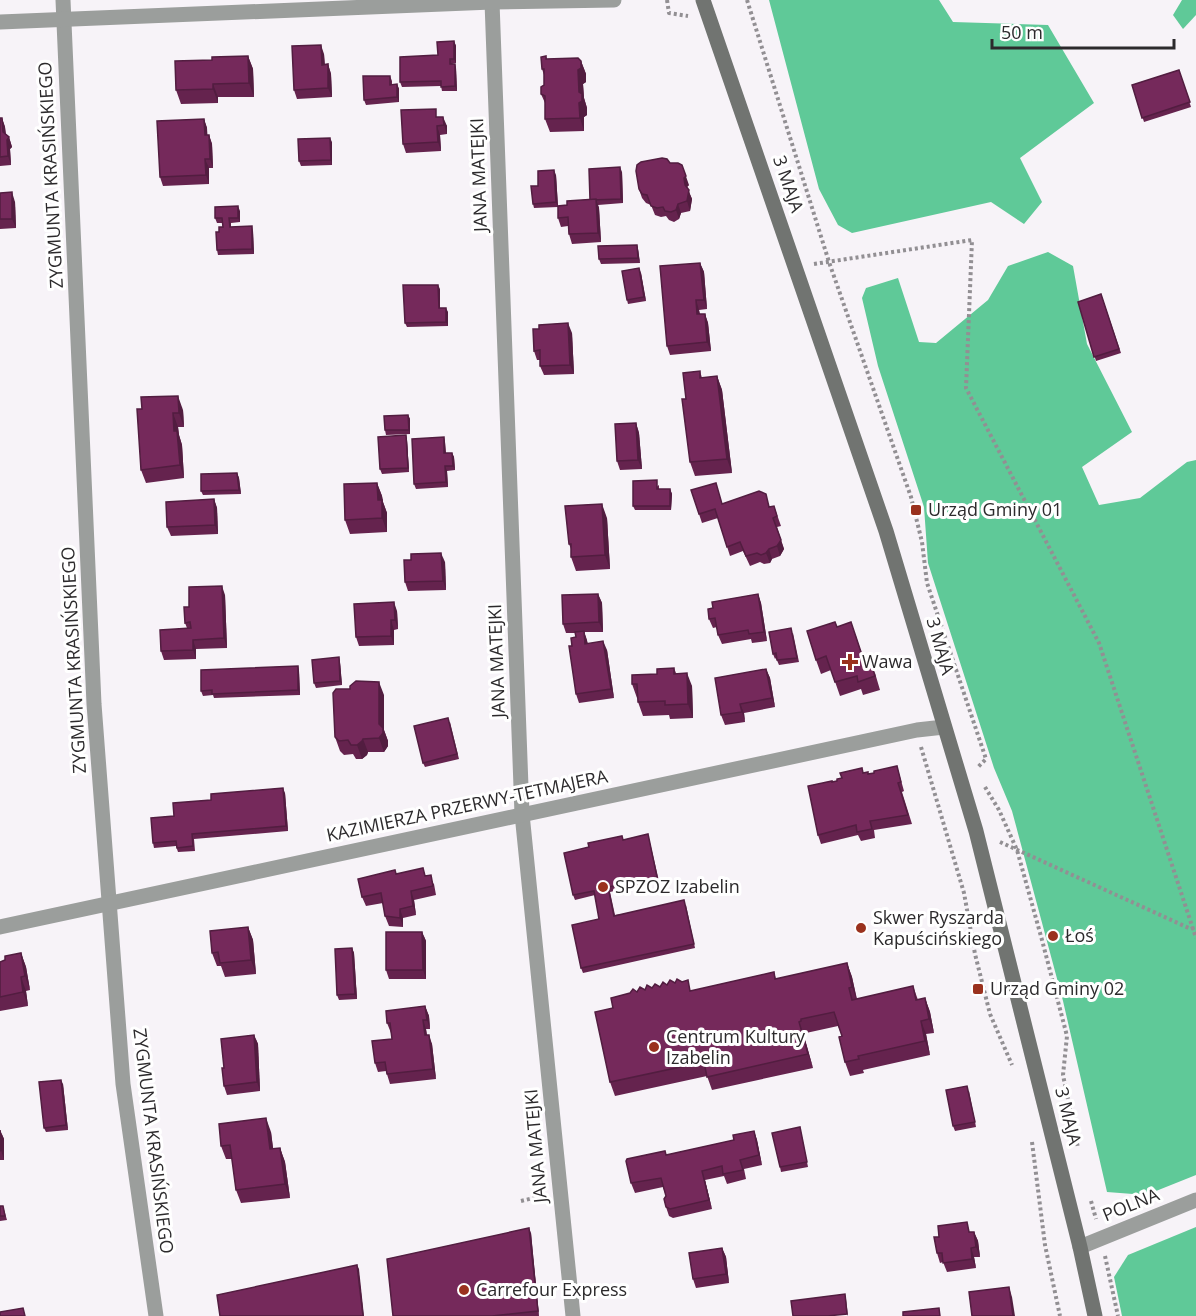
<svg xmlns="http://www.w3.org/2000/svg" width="1196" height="1316" viewBox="0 0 1196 1316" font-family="'Open Sans',sans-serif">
<rect width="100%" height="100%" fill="#f7f3f8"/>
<!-- forest -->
<g fill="#5fc998">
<path d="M769,0H939L953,22L1048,25L1094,103L1020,158L1042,202L1024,224L991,202L852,233L838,225L819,189Z"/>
<path d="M1182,0H1196V15L1183,29L1173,15Z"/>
<path d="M1048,252L1073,266L1087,344L1132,432L1082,467L1099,505L1140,498L1187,462L1196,460V1175L1146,1195L1107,1192L1063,1001L1012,811L994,768L928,563L924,507L878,366L862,298L866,288L898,278L919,342L936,343L988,300L1008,266Z"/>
<path d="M1196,1227V1316H1122L1114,1277L1128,1255Z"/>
</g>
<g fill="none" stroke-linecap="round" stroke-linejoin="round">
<!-- path -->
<g stroke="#928f93" stroke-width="4" stroke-dasharray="3 3" stroke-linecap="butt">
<path d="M667,0L669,13L688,16"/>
<path d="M747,0L829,262L911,497L922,542L927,583L986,759L977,768"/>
<path d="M814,264L972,240L966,388L1099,643L1196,938"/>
<path d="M921,747L964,893L975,954L990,1014L1012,1065"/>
<path d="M985,787L999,810L1017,850L1042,940L1067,1036L1063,1075L1078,1148"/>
<path d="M1000,842L1191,929L1196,927"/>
<path d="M1032,1142L1045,1245L1060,1316"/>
<path d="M521,1201L542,1196"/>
<path d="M1091,1201L1096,1219"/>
<path d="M1105,1256L1118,1316"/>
</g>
<!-- street -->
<g stroke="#9b9e9c" stroke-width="15">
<path d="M63,0L94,704L123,1084L156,1316"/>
<path d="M492,2L522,814L573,1316"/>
<path d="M0,22L492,2L614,0"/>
<path d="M0,927L917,730L944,727"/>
<path d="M1080,1247L1196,1200"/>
</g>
<!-- secondary -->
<path stroke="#717471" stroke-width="15" d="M703,0L886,531L976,831L1080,1247L1095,1316"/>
</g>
<!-- wall -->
<g fill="#65234e">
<path d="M454,41L456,46V63H452L455,64L456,68L457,91H442L441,86L402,87L400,82L438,55Z"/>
<path d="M324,54L325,65L328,64L331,74L332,97L297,99L294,90Z"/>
<path d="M248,56L253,69L254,97H218V103L181,104L176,90L212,60Z"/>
<path d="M546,56L547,59L581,61L586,74V82L583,84L584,98L587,108V115L584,117V131L550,132L545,119V103L541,94L544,85V75L542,69Z"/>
<path d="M1179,70L1191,107L1144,122L1132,85Z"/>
<path d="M390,76L392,81V85L397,84L399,89V102L366,105L364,100Z"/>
<path d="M439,117L447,126V134L440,135L441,151L406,153L403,144Z"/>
<path d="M0,118H2L5,127L6,134L9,137L12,147L10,149L11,165L0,166Z"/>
<path d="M204,119L207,128V135H209L212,144L213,168H209V184L163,186L160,177Z"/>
<path d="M332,142V165L301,166L299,161Z"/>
<path d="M622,172L623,203L598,205L599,208L601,242L572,244L569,234L568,226L561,227L558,218V207L534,208L533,204L538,186L556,175L558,206L567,205L590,200Z"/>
<path d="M689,185L687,187L692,199L690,211L681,213L679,219L674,222L669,220L666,216L661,217L655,215L651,205L646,203L642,198L639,189Z"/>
<path d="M0,193L15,202L16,228L0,229Z"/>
<path d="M240,211V222L231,223V227L253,231L254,254L218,255L217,250L219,232L223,227L222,223H217L215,218Z"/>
<path d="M637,245L638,249L640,263L601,264L599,259Z"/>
<path d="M700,263L704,272L707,309L699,310L700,314H705L708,323L711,351L670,355L667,346Z"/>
<path d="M641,273L646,301L628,304L627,300Z"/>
<path d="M440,289V308L448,312V326L407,327L405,323Z"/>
<path d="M1101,294L1121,353L1096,361L1078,302Z"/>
<path d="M572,333L574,374L544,375L540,366V360H537L534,351Z"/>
<path d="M700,371L702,378L717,376L722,390L732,473L695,476L690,462L686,399Z"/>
<path d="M142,409L183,410L184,427H178L179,435L182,445L184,478L146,483L141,470Z"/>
<path d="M408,415L410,419V434L386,435L385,430Z"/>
<path d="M636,423L639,433L642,469L620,470L617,461Z"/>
<path d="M406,435L407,440L409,472L382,474L380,469Z"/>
<path d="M444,437L445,442L446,453H452L454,457L455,470L447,471L448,487L416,489L414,484Z"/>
<path d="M237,473L239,478L241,494L203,495L201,491Z"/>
<path d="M377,483L382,496L383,502L387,513V532L350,534L345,520Z"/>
<path d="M659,485V489H670L672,494L671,510H635L633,506Z"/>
<path d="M214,499L217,508L218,534L171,536L167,527Z"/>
<path d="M723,503L770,507L774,506L781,526L777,527L784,549L780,556L772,559L770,563L764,564L760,562L750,566L743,551L730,556L718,518L702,523L699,514Z"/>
<path d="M607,518L610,569L576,571L571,557V549L569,544Z"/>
<path d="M411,560L445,562L446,590L408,591L405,582Z"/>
<path d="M598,594L602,603L603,632H584L588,644L607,650L614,698L579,703L576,694L572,646L576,637L575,633H566L563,624Z"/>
<path d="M758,594L761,603L767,641L752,643L751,639L722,644L718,635L717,627L713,628L709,619L713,608Z"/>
<path d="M225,595L227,648L196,649V659L164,660L161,651L187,628L185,623Z"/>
<path d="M397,611L398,629L394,630V645L359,646L356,637Z"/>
<path d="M837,627L856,636L864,661L875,673L880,690L863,695L861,689L840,696L831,670L821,674L816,660Z"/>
<path d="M793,633L799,662L779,665L776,658L775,659L773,654Z"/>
<path d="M339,657L340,662L342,685L316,688L314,683Z"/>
<path d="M298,666L299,671L300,695L214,698L213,695L203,696L201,691Z"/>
<path d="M674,668L676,673L692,686L693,718L670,719L669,715L643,716L638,702V698H637L632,684L657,674Z"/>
<path d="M766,669L770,678L775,707L744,713L745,722L725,725L721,715Z"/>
<path d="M384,695V730L388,741V746L384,752H368L367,755L362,759H356L353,754L344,755L340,751L335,737Z"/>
<path d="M450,722L459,759L425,767L423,763Z"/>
<path d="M897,766L904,791L902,792L912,824L874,830L875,838L861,841L858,835L821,844L818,835L832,782L863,773L869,774L874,773Z"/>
<path d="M285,793L288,831L194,839L195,851L178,852L176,846L154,848L153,843L174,816Z"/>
<path d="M648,834L659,881L610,892L615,915L686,905L695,948L583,973L581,968L599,919L595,895L575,900L573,895L623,840Z"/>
<path d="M396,874L425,876L434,884L436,895L414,900L416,915L403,918V927L389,926L385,916L383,903L366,906L362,897Z"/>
<path d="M248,927L253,940L256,974L225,977L221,966H217L212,953Z"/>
<path d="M422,932L426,941V979H389L386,970Z"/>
<path d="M352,948L354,953L357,999L339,1000L337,995Z"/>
<path d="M21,953L26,967L30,990L26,991L28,1006L0,1011V962L5,960Z"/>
<path d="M847,963L852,977L857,999L913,986L918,1000L925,998L930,1012L934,1033L926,1034L930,1055L863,1070L864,1073L850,1076L845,1062L842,1036L838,1026L806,1033V1035L804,1036L813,1068L712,1090L707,1076L615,1096L610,1082L613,1008L637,992L675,983L692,991L774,972L776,979Z"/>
<path d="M425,1006L429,1016L430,1029H426L427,1035L432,1044L436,1079L390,1084L386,1071L378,1072L375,1063L392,1039L391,1033L387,1023Z"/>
<path d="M254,1035L258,1044L260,1091L227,1095L224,1086V1068Z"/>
<path d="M63,1084L68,1130L46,1132L44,1128Z"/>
<path d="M969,1091L976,1127L955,1131L953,1126Z"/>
<path d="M800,1127L808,1167L781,1172L780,1167Z"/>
<path d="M0,1130L4,1139V1160H0Z"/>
<path d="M754,1131L757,1140L762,1165L744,1169L746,1179L727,1184L724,1176L705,1180L712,1209L673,1218L669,1216L666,1207V1196L663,1187L635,1193L631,1183L665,1151L666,1155L734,1140Z"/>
<path d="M271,1132L273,1149L280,1148L285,1162L290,1198L241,1203L236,1190L232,1159H226L221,1146Z"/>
<path d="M0,1206H3L7,1220L0,1221Z"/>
<path d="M971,1232H974L978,1241L980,1257H974L976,1268L947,1272L943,1262L940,1263L937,1253Z"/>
<path d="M531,1233L539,1316H393Z"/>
<path d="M722,1248L726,1257L729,1283L696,1288L693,1279Z"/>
</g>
<!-- shaded-wall -->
<g fill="#521d40">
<path d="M454,41L456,46V63L454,59Z"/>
<path d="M321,45L324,54L325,74L322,65Z"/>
<path d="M248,56L253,69L254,97L249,83Z"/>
<path d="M581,61L586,74V82L583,84L584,98L587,108V115L584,117V131L580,118L578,70Z"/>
<path d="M328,64L331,74L332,97L328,88Z"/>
<path d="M455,64L456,68L457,91L455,86Z"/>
<path d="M213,84L218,97V103L213,89Z"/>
<path d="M397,84L399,89V102L397,97Z"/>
<path d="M443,117L447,126V134L444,125Z"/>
<path d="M2,118L5,127L6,141L3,132Z"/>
<path d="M204,119L207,128L208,145L205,135Z"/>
<path d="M437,126L440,135L441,151L438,142Z"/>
<path d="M209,135L212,144L213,168L210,159Z"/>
<path d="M9,137L12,147L10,149L11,165L8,156L7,140Z"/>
<path d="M330,138L332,142V165L331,160Z"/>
<path d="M205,159L209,168V184L206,175Z"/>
<path d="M682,165L689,185L687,187L692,199L690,211L687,201Z"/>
<path d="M620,167L622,172L623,203L621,199Z"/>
<path d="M554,170L556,175L558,207L556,202Z"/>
<path d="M12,192L15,202L16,228L12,219Z"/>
<path d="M596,199L599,208L601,242L598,233Z"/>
<path d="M678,204L681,213L679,219L676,210Z"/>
<path d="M238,206L240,211V222L238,218Z"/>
<path d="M252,226L253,231L254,254L252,249Z"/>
<path d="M637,245L638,249L640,263L638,258Z"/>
<path d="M700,263L704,272L707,309L704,300Z"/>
<path d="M639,268L641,273L646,301L644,297Z"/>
<path d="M438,285L440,289V313L439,308Z"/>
<path d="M696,300L699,310L701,324L697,314Z"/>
<path d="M446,308L448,312V326L446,322Z"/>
<path d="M705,314L708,323L711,351L707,342Z"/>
<path d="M568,323L572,333L574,374L570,365Z"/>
<path d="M717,376L722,390L732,473L727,459Z"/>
<path d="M178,396L183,410L184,427L179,413Z"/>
<path d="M173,413L178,427L179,435L182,445L184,478L180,465L174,431Z"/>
<path d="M408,415L410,419V434L409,430Z"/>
<path d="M636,423L639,433L642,469L638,460Z"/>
<path d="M406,435L407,440L409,472L408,468Z"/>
<path d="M444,437L445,442L446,458L444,453Z"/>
<path d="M452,453L454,457L455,470L453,466Z"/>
<path d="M445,466L447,471L448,487L446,482Z"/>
<path d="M237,473L239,478L241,494L239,490Z"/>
<path d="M377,483L382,496L383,502L387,513V532L382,518L378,500Z"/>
<path d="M670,489L672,494L671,510L670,506Z"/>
<path d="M214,499L217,508L218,534L215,525Z"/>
<path d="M602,504L607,518L610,569L605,555Z"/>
<path d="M773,518L784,549L780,556L777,546Z"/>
<path d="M769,549L772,559L770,563L766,553Z"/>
<path d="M441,553L445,562L446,590L443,581Z"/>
<path d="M222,586L225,595L227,648L224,638Z"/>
<path d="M598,594L602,603L603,632L599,622Z"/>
<path d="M758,594L761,603L767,641L764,632Z"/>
<path d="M394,602L397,611L398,629L395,620Z"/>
<path d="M391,620L394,630V645L391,636Z"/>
<path d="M584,631L587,640L589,653L585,644Z"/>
<path d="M193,640L196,649V659L193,650Z"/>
<path d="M603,641L607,650L614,698L611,689Z"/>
<path d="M339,657L340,662L342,685L340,681Z"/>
<path d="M298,666L299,671L300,695L298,690Z"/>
<path d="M766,669L770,678L775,707L772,698Z"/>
<path d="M687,673L692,686L693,718L688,704Z"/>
<path d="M379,682L384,695V730L388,741V746L384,752L379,738Z"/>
<path d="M740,704L744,713L745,722L742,712Z"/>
<path d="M363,739L368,752L367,755L362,759L357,745Z"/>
<path d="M283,788L285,793L288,831L286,826Z"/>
<path d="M411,891L414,900L416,915L413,906Z"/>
<path d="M400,909L403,918V927L400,918Z"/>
<path d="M248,927L253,940L256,974L251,960Z"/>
<path d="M422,932L426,941V979L423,970Z"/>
<path d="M352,948L354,953L357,999L355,994Z"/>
<path d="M21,953L26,967L30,990L25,976Z"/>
<path d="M847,963L852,977L857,1001L852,987Z"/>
<path d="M21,977L26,991L28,1006L23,992Z"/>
<path d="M925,998L930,1012L934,1033L929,1019Z"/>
<path d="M425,1006L429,1016L430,1029L427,1020Z"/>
<path d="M423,1020L426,1029L428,1045L425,1035Z"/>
<path d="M921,1021L926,1034L930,1055L925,1041Z"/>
<path d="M799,1022L804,1036L813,1068L808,1054Z"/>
<path d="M254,1035L258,1044L260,1091L257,1082Z"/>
<path d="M429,1035L432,1044L436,1079L433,1069Z"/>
<path d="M61,1080L63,1084L68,1130L66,1125Z"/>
<path d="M266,1118L271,1132L275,1163L270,1149Z"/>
<path d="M0,1130L4,1139V1160L1,1150Z"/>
<path d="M754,1131L757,1140L762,1165L759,1155Z"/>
<path d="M280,1148L285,1162L290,1198L285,1184Z"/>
<path d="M702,1171L705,1180L712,1209L709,1200Z"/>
<path d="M529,1228L531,1233L539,1316L538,1311Z"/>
<path d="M974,1232L978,1241L980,1257L976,1247Z"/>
<path d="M722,1248L726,1257L729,1283L726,1274Z"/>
<path d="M971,1248L974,1257L976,1268L972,1259Z"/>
<path d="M357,1265L359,1269L364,1316H363Z"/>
<path d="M1009,1287L1012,1297L1015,1316H1013Z"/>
<path d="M845,1294L846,1299L848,1316L847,1314Z"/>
</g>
<!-- building -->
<g fill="#75295b" stroke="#521d40" stroke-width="1.5">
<path d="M454,41V59H450V64H455V86L441,87V81L400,82V57L438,55L437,42Z"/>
<path d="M321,45L322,65L328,64V88L294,90L292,46Z"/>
<path d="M248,56L249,83L213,84V89L176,90L175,61L212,60V57Z"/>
<path d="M546,56V59L578,58L581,61V68L578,70L579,92L582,94V101L579,103L580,118L545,119V96L541,94V87L544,85V69H542L541,57Z"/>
<path d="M1179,70L1190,102L1142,118L1132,85Z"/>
<path d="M363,76H390V85L397,84V97L364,100Z"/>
<path d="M436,109V117H443L444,125L437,126L438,142L403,144L401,110Z"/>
<path d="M0,118H2L3,132L9,137L7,140L8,156L0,157Z"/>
<path d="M204,119L205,135H209L210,159H205L206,175L160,177L157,121Z"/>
<path d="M330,138L331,160L299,161L298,139Z"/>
<path d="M662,158L667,159L670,163H678L682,165L686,176L684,178L685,185L689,190L687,201L678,204L676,210L671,212L665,211L663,207L657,208L651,206L647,195L642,194L639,189L636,171L637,165L641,162Z"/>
<path d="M620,167L621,199L590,200L589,169Z"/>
<path d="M554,170L556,202L533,204L531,186H538V171Z"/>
<path d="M12,192V219H0V193Z"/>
<path d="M596,199L598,233L569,234L568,217L558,218V206L567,205V201Z"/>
<path d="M238,206V218H229L230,227L252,226V249L217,250L216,232H219V227H223L222,218H215V207Z"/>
<path d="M637,245L638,258L599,259L598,246Z"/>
<path d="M700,263L704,300H696L697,314H705L707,342L667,346L660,266Z"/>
<path d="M639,268L644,297L627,300L622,271Z"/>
<path d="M403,285H438L439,308H446V322L405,323Z"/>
<path d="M1101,294L1119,349L1094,357L1078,302Z"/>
<path d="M568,323L570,365L540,366V350L534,351L533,329H539V325Z"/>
<path d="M700,371V378L717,376L727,459L690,462L682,399H686L683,373Z"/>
<path d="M178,396L179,413H173L174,431H177L180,465L141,470L137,409H142L141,397Z"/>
<path d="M408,415L409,430H385L384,416Z"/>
<path d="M636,423L638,460L617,461L615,424Z"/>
<path d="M406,435L408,468L380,469L378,437Z"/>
<path d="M444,437V453H452L453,466H445L446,482L414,484L412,439Z"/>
<path d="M237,473L239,490L201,491V474Z"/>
<path d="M657,480V489H670V506H633V481Z"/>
<path d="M377,483L378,500H382V518L345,520L344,484Z"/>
<path d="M716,483L722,504L759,491L766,494L769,507L774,506L777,516L773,518L781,540L777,546L769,549L766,553L761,555L757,553L746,556L740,542L727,547L715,509L699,514L691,490Z"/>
<path d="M214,499L215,525L167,527L166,502Z"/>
<path d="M602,504L605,555L571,557V544H569L565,506Z"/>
<path d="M441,553L443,581L405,582L404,560H411V554Z"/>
<path d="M222,586L224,638L193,640V650L161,651L160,630L191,628L190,622L185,623L184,607H189V587Z"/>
<path d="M598,594L599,622L563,624L562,595Z"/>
<path d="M758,594L764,632L749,634L748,630L718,635L715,618L709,619L708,609L713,608L712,602Z"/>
<path d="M394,602L395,620H391V636L356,637L354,604Z"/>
<path d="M835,622L837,627L851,622L864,661L870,659L875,676L858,682L857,676L835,682L826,656L816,660L807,631Z"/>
<path d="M791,628L797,658L777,660L776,653L773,654L769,632Z"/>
<path d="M584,631L585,644L603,641L611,689L576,694L569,646H572L571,638L576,637L575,632Z"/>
<path d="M339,657L340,681L314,683L312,660Z"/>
<path d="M298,666V690L212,694V690L201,691V670Z"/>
<path d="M674,668V674L687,673L688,704L665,705V701L638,702L637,684H632V675L657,674V669Z"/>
<path d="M766,669L772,698L740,704L742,712L721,715L715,678Z"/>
<path d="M356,681L379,682V724L383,728V733L379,738L363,739L362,741L357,745H351L348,740L339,741L335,737L333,693L336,689H350V686Z"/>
<path d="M448,718L457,754L423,763L414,726Z"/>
<path d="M897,766L901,782L898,783L908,815L870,821L872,829L857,832L856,825L818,835L808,786L832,781V782L837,781V779L842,778L840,773L862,768L863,773L868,772V774L874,773V771Z"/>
<path d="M283,788L286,826L192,834L193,846L177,848L176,841L153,843L151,818L174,816L173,803L211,800V794Z"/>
<path d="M648,834L657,877L608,887L614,916L684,900L694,944L581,968L572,925L599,919L594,891L573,895L564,853L589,847L588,843L622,836L623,840Z"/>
<path d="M423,868L425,876L431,875L433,886L411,891L413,906L400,909V918L385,916L381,893L362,897L358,879L395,870L396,874Z"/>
<path d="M248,927L251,960L220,963L218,952L212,953L210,931Z"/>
<path d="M386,932H422L423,970H386Z"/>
<path d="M352,948L355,994L337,995L335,949Z"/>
<path d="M21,953L25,976L21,977L23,992L0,997V962L5,960V956Z"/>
<path d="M847,963L852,987L849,988L852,1000L913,986L916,1000L925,998L929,1019L921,1021L925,1041L858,1056L859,1059L845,1062L839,1037L842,1036L834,1012L801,1019V1021L799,1022L808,1054L707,1077L704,1062L610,1082L595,1012L613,1008L611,998L630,993L633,989L637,992L640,987L645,990L647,985L652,988L655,984L660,987L663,982L667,985L670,980L675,983L677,979L682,982L688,980L690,991L774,972L775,979Z"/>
<path d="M425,1006L427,1020H423L425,1035H429L433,1069L387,1074L385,1062L375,1063L372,1041L392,1039L390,1023H387L386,1011Z"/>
<path d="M254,1035L257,1082L224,1086L222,1068H224L221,1039Z"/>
<path d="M61,1080L66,1125L44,1128L39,1082Z"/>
<path d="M967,1086L975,1122L953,1126L946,1090Z"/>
<path d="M266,1118L270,1149L280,1148L285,1184L236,1190L230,1145L221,1146L219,1124Z"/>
<path d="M800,1127L807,1162L780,1167L772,1133Z"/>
<path d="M0,1130L1,1150L0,1151Z"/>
<path d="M754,1131L759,1155L740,1160L743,1170L723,1174L722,1166L702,1171L709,1200L670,1209L666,1207L664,1199L666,1196L661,1178L631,1183L626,1161L627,1159L665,1151L666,1155L734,1140L733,1135Z"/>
<path d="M0,1206H3L5,1216H0Z"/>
<path d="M967,1222L969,1232H974L976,1247L971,1248L972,1259L943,1263L942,1253H937L934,1237H939L938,1226Z"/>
<path d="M529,1228L538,1311L492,1316H393L387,1259Z"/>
<path d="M722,1248L726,1274L693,1279L689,1253Z"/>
<path d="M357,1265L363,1316H220L217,1295Z"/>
<path d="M1009,1287L1013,1316H972L969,1292Z"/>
<path d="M845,1294L847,1314L827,1316H793L791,1301Z"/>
<path d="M23,1308L25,1316H0V1312Z"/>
<path d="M939,1308L940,1316H903V1312Z"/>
</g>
<!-- markers -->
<g fill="#9a311e" stroke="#fff" stroke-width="2">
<rect x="910" y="504" width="12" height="12" rx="3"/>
<path d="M847 653h6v6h6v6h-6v6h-6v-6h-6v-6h6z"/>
<circle cx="603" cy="887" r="6"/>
<circle cx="861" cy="928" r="6"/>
<circle cx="1053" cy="936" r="6"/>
<rect x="972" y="983" width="12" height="12" rx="3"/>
<circle cx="654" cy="1047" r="6"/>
<circle cx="464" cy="1290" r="6"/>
</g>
<g text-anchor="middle" stroke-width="6" stroke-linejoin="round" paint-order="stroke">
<!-- street labels -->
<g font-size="18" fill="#2c2a2c" stroke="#fff">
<text transform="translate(51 175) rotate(-93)" y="6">ZYGMUNTA KRASIŃSKIEGO</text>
<text transform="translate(479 175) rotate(-92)" y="6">JANA MATEJKI</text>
<text transform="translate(788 184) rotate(71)" y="6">3 MAJA</text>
<text transform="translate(940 646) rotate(74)" y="6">3 MAJA</text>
<text transform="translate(74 660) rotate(-93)" y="6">ZYGMUNTA KRASIŃSKIEGO</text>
<text transform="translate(497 661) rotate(-92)" y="6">JANA MATEJKI</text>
<text transform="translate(467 806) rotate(-12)" y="6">KAZIMIERZA PRZERWY-TETMAJERA</text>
<text transform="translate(1068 1116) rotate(76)" y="6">3 MAJA</text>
<text transform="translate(153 1141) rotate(83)" y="6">ZYGMUNTA KRASIŃSKIEGO</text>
<text transform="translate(536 1146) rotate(-95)" y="6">JANA MATEJKI</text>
<text transform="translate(1131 1205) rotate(-22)" y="6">POLNA</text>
</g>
<!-- poi labels -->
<g font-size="18" fill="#2c2a2c" stroke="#fff" text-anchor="start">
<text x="928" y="516">Urząd Gminy 01</text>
<text x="862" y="668">Wawa</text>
<text x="615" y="893">SPZOZ Izabelin</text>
<text x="873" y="924">Skwer Ryszarda<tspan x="873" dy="21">Kapuścińskiego</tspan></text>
<text x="1065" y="942">Łoś</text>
<text x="990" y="995">Urząd Gminy 02</text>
<text x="666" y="1043">Centrum Kultury<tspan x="666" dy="21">Izabelin</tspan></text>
<text x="476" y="1296">Carrefour Express</text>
</g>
</g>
<!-- scale -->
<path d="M992 39v9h182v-9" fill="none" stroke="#2c2a2c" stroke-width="3"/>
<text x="1001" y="39" font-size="18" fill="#2c2a2c" stroke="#ffffff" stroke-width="4.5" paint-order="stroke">50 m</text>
</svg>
